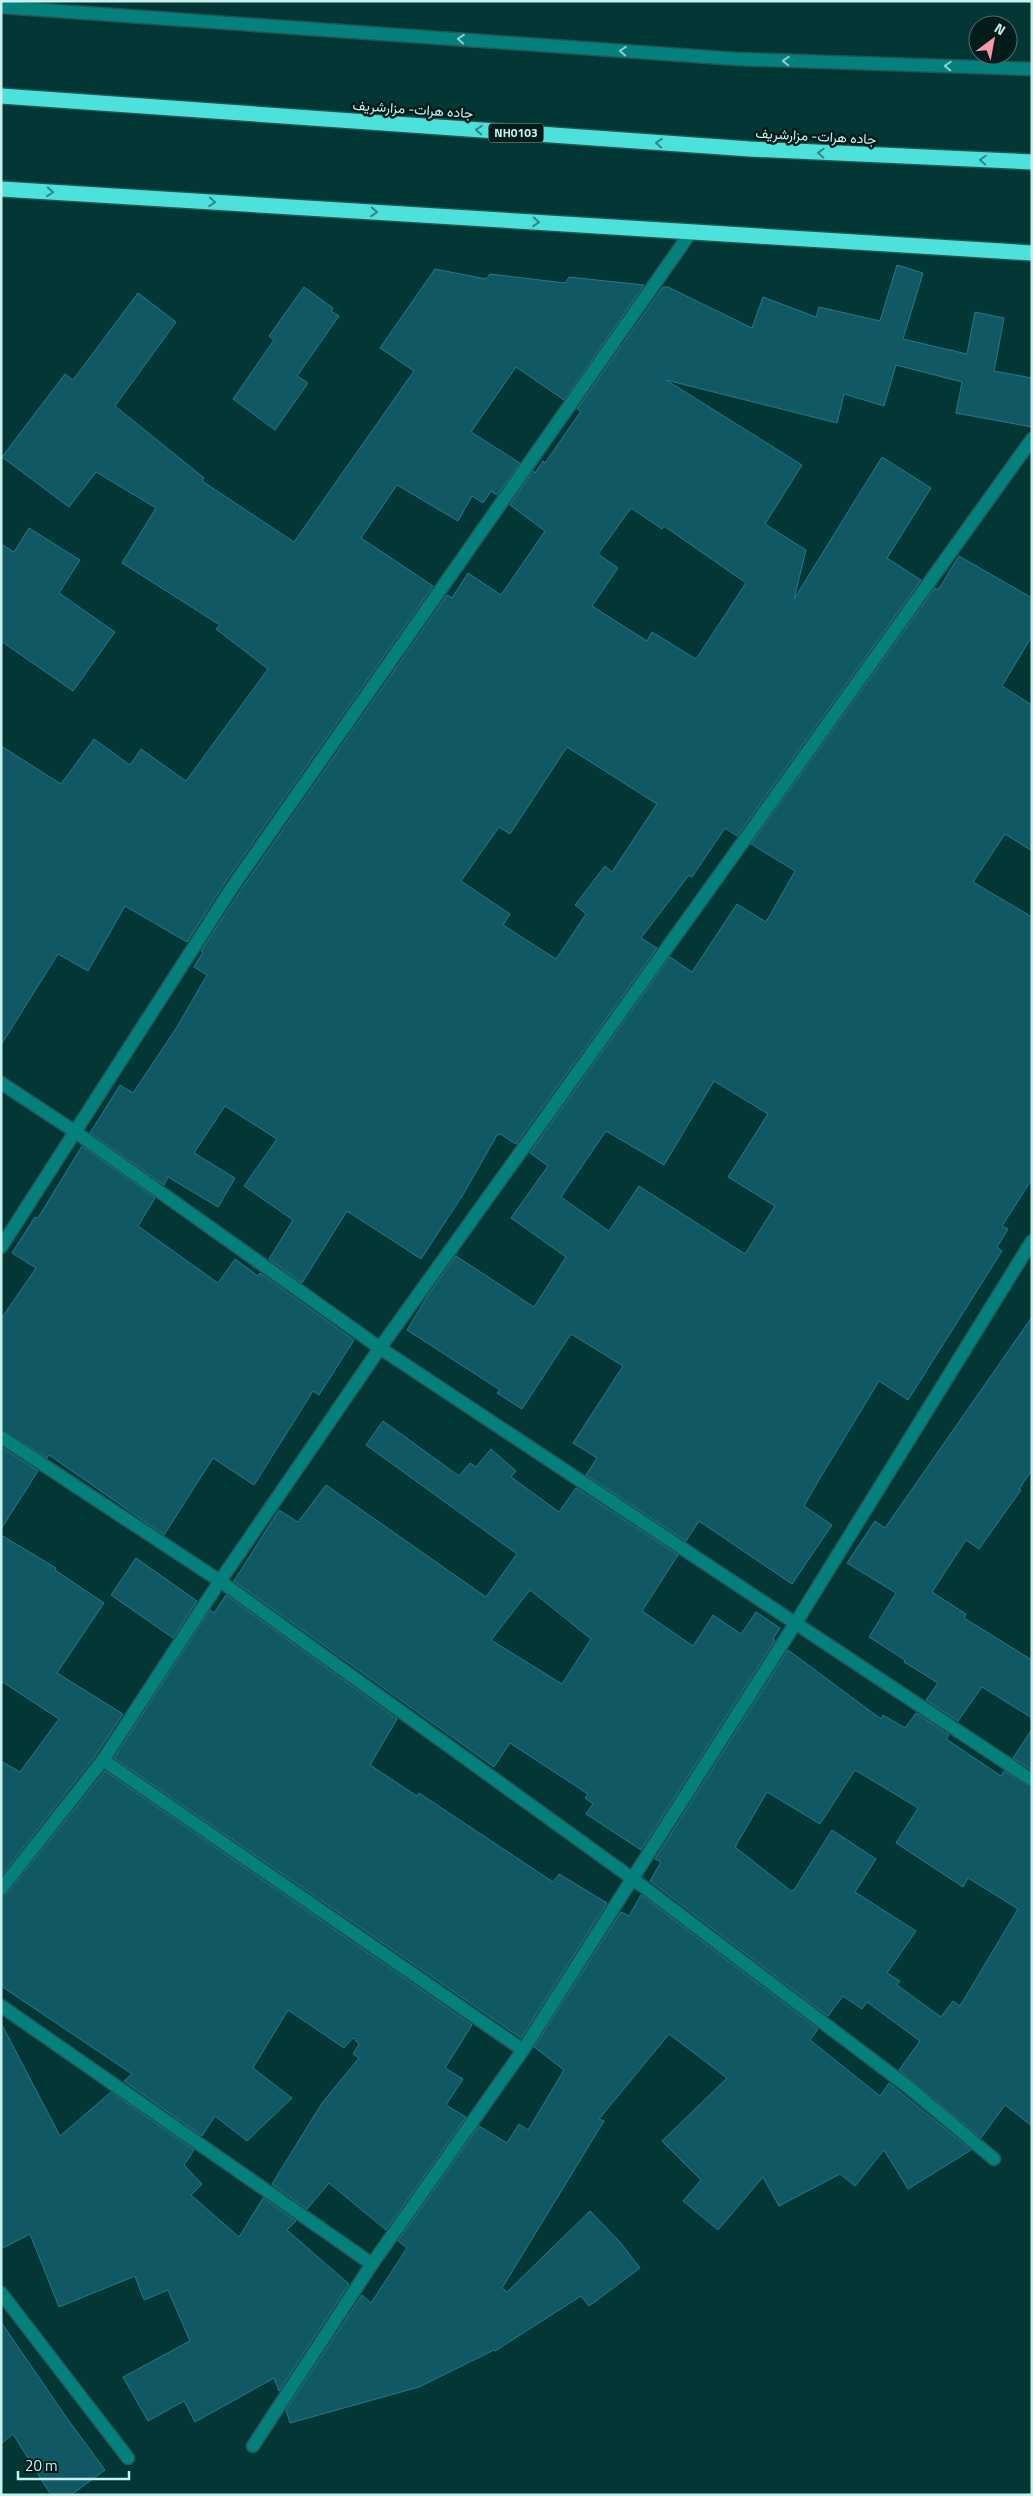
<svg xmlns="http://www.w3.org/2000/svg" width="1033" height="2496" viewBox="0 0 1033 2496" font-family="'Titillium Web',Vazirmatn,sans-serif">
<rect width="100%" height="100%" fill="#023735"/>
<!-- building -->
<g fill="#105864" stroke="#207d8c" fill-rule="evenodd">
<path d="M897,265L923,273L903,339L967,354L975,312L1004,318L994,371L1032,378V427L956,413L962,382L896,365L884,406L844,394L837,423L666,380L802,465L765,524L806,550L794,599L882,457L931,488L887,558L921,580L737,836L725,828L692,877L689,875L641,938L657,948L516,1144L500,1134L497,1135L464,1193L421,1259L347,1211L302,1283L269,1259L293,1220L244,1186L277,1139L225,1106L194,1153L235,1178L218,1207L168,1177L164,1185L90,1133L120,1085L133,1093L177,1027L207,975L194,967L203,952L201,951L240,891L447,595L452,598L468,573L501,595L545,531L510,505L533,471L535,473L543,461L545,463L581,411L577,409L663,287H668L752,328L763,297L816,317L819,307L880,321ZM631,508L662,529L664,526L746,583L696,659L652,632L647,641L592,606L618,568L598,554ZM567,747L657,804L612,872L605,866L575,905L586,914L556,959L503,925L510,914L461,881L499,827L510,834Z"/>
<path d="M435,269L486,279L490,274L565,283L569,277L644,285L564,400L516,367L471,432L520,463L497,495L491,491L483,503L472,496L458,521L397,485L361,538L433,586L226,881L187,942L125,906L88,971L58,954L1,1045V746L61,784L94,739L130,765L141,749L186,781L268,669L216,629L220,625L122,563L156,508L96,472L69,507L2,457L65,374L73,380L138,293L176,322L115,406L204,478L202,481L294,542L414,371L380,348Z"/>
<path d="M304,287L333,308L331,311L339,316L297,376L308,383L275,430L233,399L274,340L269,336Z"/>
<path d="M29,528L80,560L59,593L115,632L73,691L1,641V544L14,552Z"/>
<path d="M959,556L1032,598V636L1002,686L1032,705V851L1005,834L973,882L1032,917V1179L1002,1226L1008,1229L997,1247L1002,1251L908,1400L879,1381L820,1478L804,1506L832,1525L792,1584L699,1521L686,1541L586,1475L597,1458L573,1443L623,1366L571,1334L522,1409L497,1393L500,1390L407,1330L428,1295L456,1256L534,1307L566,1257L511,1218L548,1166L530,1153L670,957L692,972L737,904L766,922L795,871L751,844L935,588L938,590ZM714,1081L768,1114L728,1177L775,1206L745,1254L639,1186L609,1231L561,1197L606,1131L664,1165Z"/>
<path d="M82,1146L155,1198L138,1226L218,1283L235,1259L258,1276L260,1273L354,1340L319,1395L313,1391L254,1485L213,1458L164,1535L49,1455L47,1458L1,1429V1319L36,1268L12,1253L35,1217L38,1218Z"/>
<path d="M1032,1317V1470L1019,1489L1021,1490L979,1549L966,1540L932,1592L966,1614L964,1618L1032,1660V1718L982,1687L958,1721L926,1700L938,1683L904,1662L905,1660L869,1637L896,1593L847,1563L875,1521L885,1528Z"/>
<path d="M383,1421L459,1476L470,1463L476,1467L491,1449L516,1471L511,1477L559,1512L576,1488L678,1555L642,1611L693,1646L713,1615L741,1634L756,1612L780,1628L773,1639L775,1640L641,1850L586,1814L593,1804L585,1798L588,1794L510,1743L494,1767L234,1581L279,1510L298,1522L326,1485L486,1597L517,1554L366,1445ZM530,1590L591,1639L562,1684L491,1640Z"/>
<path d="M1,1447L38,1471L1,1529Z"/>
<path d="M1,1535L56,1568L55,1570L104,1603L57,1673L123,1714L96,1755L1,1876V1761L20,1772L59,1719L1,1681Z"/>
<path d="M136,1558L197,1601L173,1638L111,1595Z"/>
<path d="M226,1595L397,1719L370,1765L417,1796L419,1793L553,1882L559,1874L607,1903L521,2038L114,1758L210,1610L214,1613Z"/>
<path d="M788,1650L881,1719L883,1715L905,1728L916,1713L949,1735L946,1739L1001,1776L1004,1771L1032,1788V2126L1005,2105L981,2138L899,2070L920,2041L867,2002L862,2009L843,1996L828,2016L650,1881L661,1862L655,1859ZM855,1770L918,1808L896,1843L963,1887L968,1878L1018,1909L960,2006L953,2001L941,2017L897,1985L900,1981L887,1973L916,1931L855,1892L876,1859L832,1830L794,1890L791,1891L735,1847L767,1792L820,1824Z"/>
<path d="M1032,1729V1770L1013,1758Z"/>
<path d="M105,1771L472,2025L445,2068L463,2079L446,2105L466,2117L386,2230L329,2183L307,2209L272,2184L322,2103L359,2058L353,2054L359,2044L353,2038L344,2048L288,2010L253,2068L292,2098L247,2141L215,2116L202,2136L124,2081L132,2074L1,1986V1897L7,1894Z"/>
<path d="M641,1895L818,2029L810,2040L880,2096L889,2083L971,2150L908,2189L884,2150L855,2186L840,2174L779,2206L763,2177L718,2230L683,2201L701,2180L662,2141L727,2078L669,2034L599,2119L604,2121L502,2288L507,2292L590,2211L620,2242L640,2268L589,2306L581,2296L495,2351L494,2350L419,2387L290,2423L286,2410L362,2295L371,2303L407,2248L398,2241L479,2126L507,2143L519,2124L528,2130L564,2070L534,2047L621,1912L629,1916Z"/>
<path d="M1,2023L60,2136L111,2092L194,2150L184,2165L202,2184L191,2195L239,2237L263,2198L296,2221L287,2230L349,2284L279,2391L274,2378L195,2422L184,2401L148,2421L123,2377L190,2341L168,2290L144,2300L135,2276L59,2307L30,2234L1,2249Z"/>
<path d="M1,2322L66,2417L105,2470L71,2495H51L13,2434L1,2444Z"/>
</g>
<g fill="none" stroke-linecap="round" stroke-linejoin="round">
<!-- minor casing -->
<g stroke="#225553" stroke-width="15">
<g id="minor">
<path d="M1,7L737,59L1032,69"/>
<path d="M1,1083L74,1131L380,1348L1032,1780"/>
<path d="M1,1247L233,886L691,232"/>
<path d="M1,1437L220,1581L633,1879L907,2086L994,2159"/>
<path d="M103,1760L523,2050"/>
<path d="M1,1889L103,1760L220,1581L380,1348L1032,439"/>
<path d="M1,2006L372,2264"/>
<path d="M1,2293L128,2458"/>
<path d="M253,2446L372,2264L523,2050L795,1624L1032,1241"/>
</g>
</g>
<!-- highway casing -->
<g stroke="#225553" stroke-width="18">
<g id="highway">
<path d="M1,96L750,149L1032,162"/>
<path d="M1,189L1032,253"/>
</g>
</g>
<!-- minor -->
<use href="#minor" stroke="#04807d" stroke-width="12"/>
<!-- highway -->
<use href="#highway" stroke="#4de1dc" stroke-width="15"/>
</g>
<!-- one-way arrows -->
<defs><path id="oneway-chevron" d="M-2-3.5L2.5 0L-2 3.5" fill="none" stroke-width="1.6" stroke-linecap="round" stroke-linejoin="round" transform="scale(1.25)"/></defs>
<g stroke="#8ccfcc">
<use href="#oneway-chevron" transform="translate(461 39) rotate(-176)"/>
<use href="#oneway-chevron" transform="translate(623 51) rotate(-176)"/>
<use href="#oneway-chevron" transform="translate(786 61) rotate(-178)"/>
<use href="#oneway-chevron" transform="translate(948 66) rotate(-178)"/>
</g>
<g stroke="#2b8885">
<use href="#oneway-chevron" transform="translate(479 130) rotate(-176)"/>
<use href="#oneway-chevron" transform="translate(659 143) rotate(-176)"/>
<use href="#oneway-chevron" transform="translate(821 153) rotate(-177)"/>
<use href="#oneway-chevron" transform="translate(983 160) rotate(-177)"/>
<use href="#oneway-chevron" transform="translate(50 192) rotate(4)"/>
<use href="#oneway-chevron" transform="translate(212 202) rotate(4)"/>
<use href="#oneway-chevron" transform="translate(374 212) rotate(4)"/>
<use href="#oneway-chevron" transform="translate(536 222) rotate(4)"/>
</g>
<g text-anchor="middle" stroke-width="5" stroke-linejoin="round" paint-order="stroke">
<!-- shield labels -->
<rect fill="#011c1b" stroke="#8cb1af" stroke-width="1" x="488.5" y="123.5" width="55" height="19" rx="4"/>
<g font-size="12" font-weight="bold" fill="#c7f1ee">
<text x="516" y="137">NH0103</text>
</g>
<!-- street labels -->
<g font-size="14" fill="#c7f1ee" stroke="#011c1b">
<text transform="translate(413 109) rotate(4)" y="5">جاده هرات- مزارشریف</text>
<text transform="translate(816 136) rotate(3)" y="5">جاده هرات- مزارشریف</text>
</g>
</g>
<!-- border -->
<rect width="1033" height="2496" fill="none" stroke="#c7f1ee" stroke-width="5"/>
<!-- north arrow -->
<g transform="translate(993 40) rotate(32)"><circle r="24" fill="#011c1b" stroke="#50716f"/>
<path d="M0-4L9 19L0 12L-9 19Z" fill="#f49aa5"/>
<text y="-8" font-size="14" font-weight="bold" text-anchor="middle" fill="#c7f1ee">N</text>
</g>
<!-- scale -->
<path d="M18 2471v8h111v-8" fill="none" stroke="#c7f1ee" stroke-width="2.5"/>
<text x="25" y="2471" font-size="15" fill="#c7f1ee" stroke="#011c1b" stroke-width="4" paint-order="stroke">20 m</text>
</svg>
